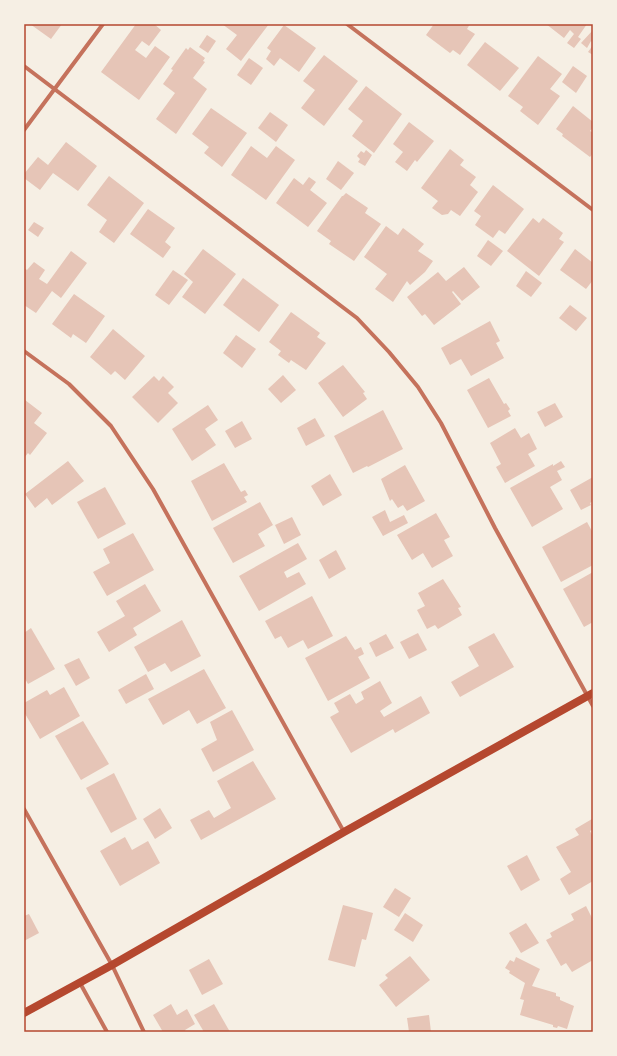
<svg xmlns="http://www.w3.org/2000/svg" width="617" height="1056" viewBox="0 0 617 1056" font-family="'DejaVu Sans',sans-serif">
<rect width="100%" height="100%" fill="#f6efe4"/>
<!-- building -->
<g fill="#e6c5b7">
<path d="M30,24H62L51,39Z"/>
<path d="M136,24H154L161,30L149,46L142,41L135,50L146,58L155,46L170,57L139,100L101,72Z"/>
<path d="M222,24H269L241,61L226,49L237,35Z"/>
<path d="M434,24H470L467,29L475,34L460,55L453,50L450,53L426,35Z"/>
<path d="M546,24H587L578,37L581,39L574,48L567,43L574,34L570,30L564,38Z"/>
<path d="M284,25L316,48L299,72L280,58L274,66L266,59L271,51L267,48Z"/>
<path d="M593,30V43L591,41L587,48L581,43Z"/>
<path d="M207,35L216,41L208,53L199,47Z"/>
<path d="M485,42L519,68L500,91L467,65Z"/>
<path d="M593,45V55L588,52Z"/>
<path d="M190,47L205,58L203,61L205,62L193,78L207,89L176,134L156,119L175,93L163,84L173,70L171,69L186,48L188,50Z"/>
<path d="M324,55L358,81L324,126L301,108L315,90L303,81Z"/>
<path d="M538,56L562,74L550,89L560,96L538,125L520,111L523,107L508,96Z"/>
<path d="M249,58L263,68L251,85L237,75Z"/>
<path d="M573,66L587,76L576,93L562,82Z"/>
<path d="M366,86L402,114L374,153L352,136L363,121L348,109Z"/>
<path d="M573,106L593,122V127L590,131L593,133V153L590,157L562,136L563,134L556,129Z"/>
<path d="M211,108L247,133L222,167L204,153L209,147L192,134Z"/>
<path d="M270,112L288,125L276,142L258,128Z"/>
<path d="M409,122L434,141L417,162L415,160L407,171L395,162L403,152L393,144Z"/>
<path d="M66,142L97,166L78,191L53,173L40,190L24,178V174L38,157L48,165Z"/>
<path d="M251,146L267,158L276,146L295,160L266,200L231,175Z"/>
<path d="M450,149L464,160L460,165L476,177L470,185L478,192L460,216L451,210L448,214L442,215L432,208L438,201L421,188Z"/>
<path d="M366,150L372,155L365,166L358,162L360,159L357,156L361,151L364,153Z"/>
<path d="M338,161L354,173L341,190L326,179Z"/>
<path d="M109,176L144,203L114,243L99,232L107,220L87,205Z"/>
<path d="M309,177L316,182L310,190L327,203L308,227L276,203L294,178L303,185Z"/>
<path d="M493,185L524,209L505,234L499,230L493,238L475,225L481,216L474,211Z"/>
<path d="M346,193L368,208L365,213L381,224L354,261L329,244L331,241L317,231L342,196H343Z"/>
<path d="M148,209L175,228L165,242L171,247L163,258L130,234Z"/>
<path d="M533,218L539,223L543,218L563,233L559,239L564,242L539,276L507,251Z"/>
<path d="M34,222L44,228L38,237L28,230Z"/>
<path d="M386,226L398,235L403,228L424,244L418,251L433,261L425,272L410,285L407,281L393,302L375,289L387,274L364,257Z"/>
<path d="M488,240L503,251L491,266L477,256Z"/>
<path d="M203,249L236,274L205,314L182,297L193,282L184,274Z"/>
<path d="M575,249L593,263V280L586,289L560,270Z"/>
<path d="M71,251L87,263L61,298L52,291L36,313L24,305V268L27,270L34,262L45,270L39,279L47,284Z"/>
<path d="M464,267L480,287L462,301L453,291L452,292L461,304L434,325L425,314L422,316L407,297L438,272L446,281Z"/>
<path d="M173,270L188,280L169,305L155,295Z"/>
<path d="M526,271L542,283L531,297L516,286Z"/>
<path d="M243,278L279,305L259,332L223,305Z"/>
<path d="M74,294L105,316L86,343L73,334L71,338L52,324Z"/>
<path d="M570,305L587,318L576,331L559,318Z"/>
<path d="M291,312L320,333L317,337L326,343L306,370L291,360L289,363L278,355L281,351L269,342Z"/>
<path d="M490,321L500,341L496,343L504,358L471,376L461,359L450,365L441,348Z"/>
<path d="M113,329L145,356L125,380L115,371L111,375L90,357Z"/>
<path d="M236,335L256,349L242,368L223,353Z"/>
<path d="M343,365L365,392L363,393L367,399L343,417L318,383Z"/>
<path d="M283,375L296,390L281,403L268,389Z"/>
<path d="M154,376L159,381L163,376L174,387L168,393L178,403L158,423L132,397Z"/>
<path d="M489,378L504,404L506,403L510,409L508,411L511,416L488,428L467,390Z"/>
<path d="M25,400L42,413L34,423L47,433L30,455L28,453L24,458Z"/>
<path d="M555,403L563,417L545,427L537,412Z"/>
<path d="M208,405L218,420L205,429L216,445L192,461L172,429Z"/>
<path d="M383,410L403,449L368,467L367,466L353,473L334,436Z"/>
<path d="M315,418L325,436L306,446L297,428Z"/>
<path d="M242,421L252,439L235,448L225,431Z"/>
<path d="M515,428L521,438L529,433L537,449L528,454L535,466L505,483L496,467L501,464L490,443Z"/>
<path d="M68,461L84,481L52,505L47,498L35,508L25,494Z"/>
<path d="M561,461L565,467L557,471L562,480L550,487L563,509L532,527L510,488L553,464V466Z"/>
<path d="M224,463L241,492L245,490L248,495L244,497L247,502L212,521L191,481Z"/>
<path d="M405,465L425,501L407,511L403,505L398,508L392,499L390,501L381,479Z"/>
<path d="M330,474L342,495L323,506L311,486Z"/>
<path d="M593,477V501L590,503L591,505L581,510L570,490Z"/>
<path d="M105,487L126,524L98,539L77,502Z"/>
<path d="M260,502L273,525L258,534L265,546L233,563L213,528Z"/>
<path d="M385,510L390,522L404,515L408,523L383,536L372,517Z"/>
<path d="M436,513L450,537L444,540L453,556L432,568L423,553L412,560L397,535Z"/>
<path d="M292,517L301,535L284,544L275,525Z"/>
<path d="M587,522L593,533V565L561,582L542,547Z"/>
<path d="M133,533L154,570L107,596L93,572L110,563L103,549Z"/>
<path d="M298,543L307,559L284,572L287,578L299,572L306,584L259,611L239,576Z"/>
<path d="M336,550L346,569L329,579L319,560Z"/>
<path d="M593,572V622L584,627L563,589Z"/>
<path d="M443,579L461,607L458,608L462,615L438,629L435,625L427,629L417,610L425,606L418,593Z"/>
<path d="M145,584L161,611L133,628L137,635L109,652L97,632L125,616L116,601Z"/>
<path d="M312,596L333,636L308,649L303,640L288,648L281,636L275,639L265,621Z"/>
<path d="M182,620L201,656L171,672L165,663L148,672L134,647Z"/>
<path d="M31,628L55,669L28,684L24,677V633Z"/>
<path d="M418,633L427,650L409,659L400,642Z"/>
<path d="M494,633L514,667L460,697L451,682L479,666L468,647Z"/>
<path d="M386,634L394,648L376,657L369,643Z"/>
<path d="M346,636L355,650L361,647L364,654L358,657L370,678L328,701L305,658Z"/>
<path d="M79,658L90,678L76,686L64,665Z"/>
<path d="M204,669L226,708L197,724L189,710L163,725L148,699Z"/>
<path d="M146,674L154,689L126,704L118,690Z"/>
<path d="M380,681L392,703L380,711L384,717L421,696L430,713L395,733L393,729L351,753L330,717L339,712L334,703L350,694L356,704L364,699L361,692Z"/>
<path d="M64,687L80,716L40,739L24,712V703L47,690L50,695Z"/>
<path d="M232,710L254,750L213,772L201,749L217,740L210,722Z"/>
<path d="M83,721L109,764L81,780L55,736Z"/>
<path d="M253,761L276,799L201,840L190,820L209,810L214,818L231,808L217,781Z"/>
<path d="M114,773L137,819L111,833L86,788Z"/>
<path d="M160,808L172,828L155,839L143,819Z"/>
<path d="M592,819L593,829L590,831L593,837V881L569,895L560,879L571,872L556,847L579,835L575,829Z"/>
<path d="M125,837L132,850L148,841L160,863L120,886L100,851Z"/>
<path d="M527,855L540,880L521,891L507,866Z"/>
<path d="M395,888L411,898L399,917L383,907Z"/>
<path d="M343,905L373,913L366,940L362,939L355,967L328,960Z"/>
<path d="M586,906L593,920V960L572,972L566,963L561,966L546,940L552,937L550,933L574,920L571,914Z"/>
<path d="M405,913L423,925L413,942L394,930Z"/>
<path d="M29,914L39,933L24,941V916Z"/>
<path d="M526,923L539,943L521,953L509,933Z"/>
<path d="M410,956L430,980L396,1007L379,985L388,978L385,975Z"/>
<path d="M516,957L540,969L532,986L556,993V996L560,997V1000L574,1006L567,1029L558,1026L557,1028L553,1027V1025L520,1015L524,1000L520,999L525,983L509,973L510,971L505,968L510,960L514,962Z"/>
<path d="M209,959L223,984L202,995L189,970Z"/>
<path d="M171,1004L177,1015L187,1009L195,1024L185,1030L186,1032H163L153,1015Z"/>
<path d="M214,1004L230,1032H204L194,1015Z"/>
<path d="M429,1015L431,1032H409L407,1018Z"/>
</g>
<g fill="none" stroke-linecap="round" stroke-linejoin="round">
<!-- minor -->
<g stroke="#c5725c" stroke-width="4">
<path d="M347,24L593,210"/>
<path d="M24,66L357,318L389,352L418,387L441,423L495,528L593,706"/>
<path d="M24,130L103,24"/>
<path d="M24,351L69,384L111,426L153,489L344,832"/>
<path d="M24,809L112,965L144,1032"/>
<path d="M80,983L107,1032"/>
</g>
<!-- secondary -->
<path stroke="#b5482f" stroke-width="8" d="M24,1013L112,965L344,832L593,693"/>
</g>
<!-- border -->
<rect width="617" height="1056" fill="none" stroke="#f6efe4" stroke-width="50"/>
<rect x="25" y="25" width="567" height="1006" fill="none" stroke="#b5482f" stroke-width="1.5"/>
</svg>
